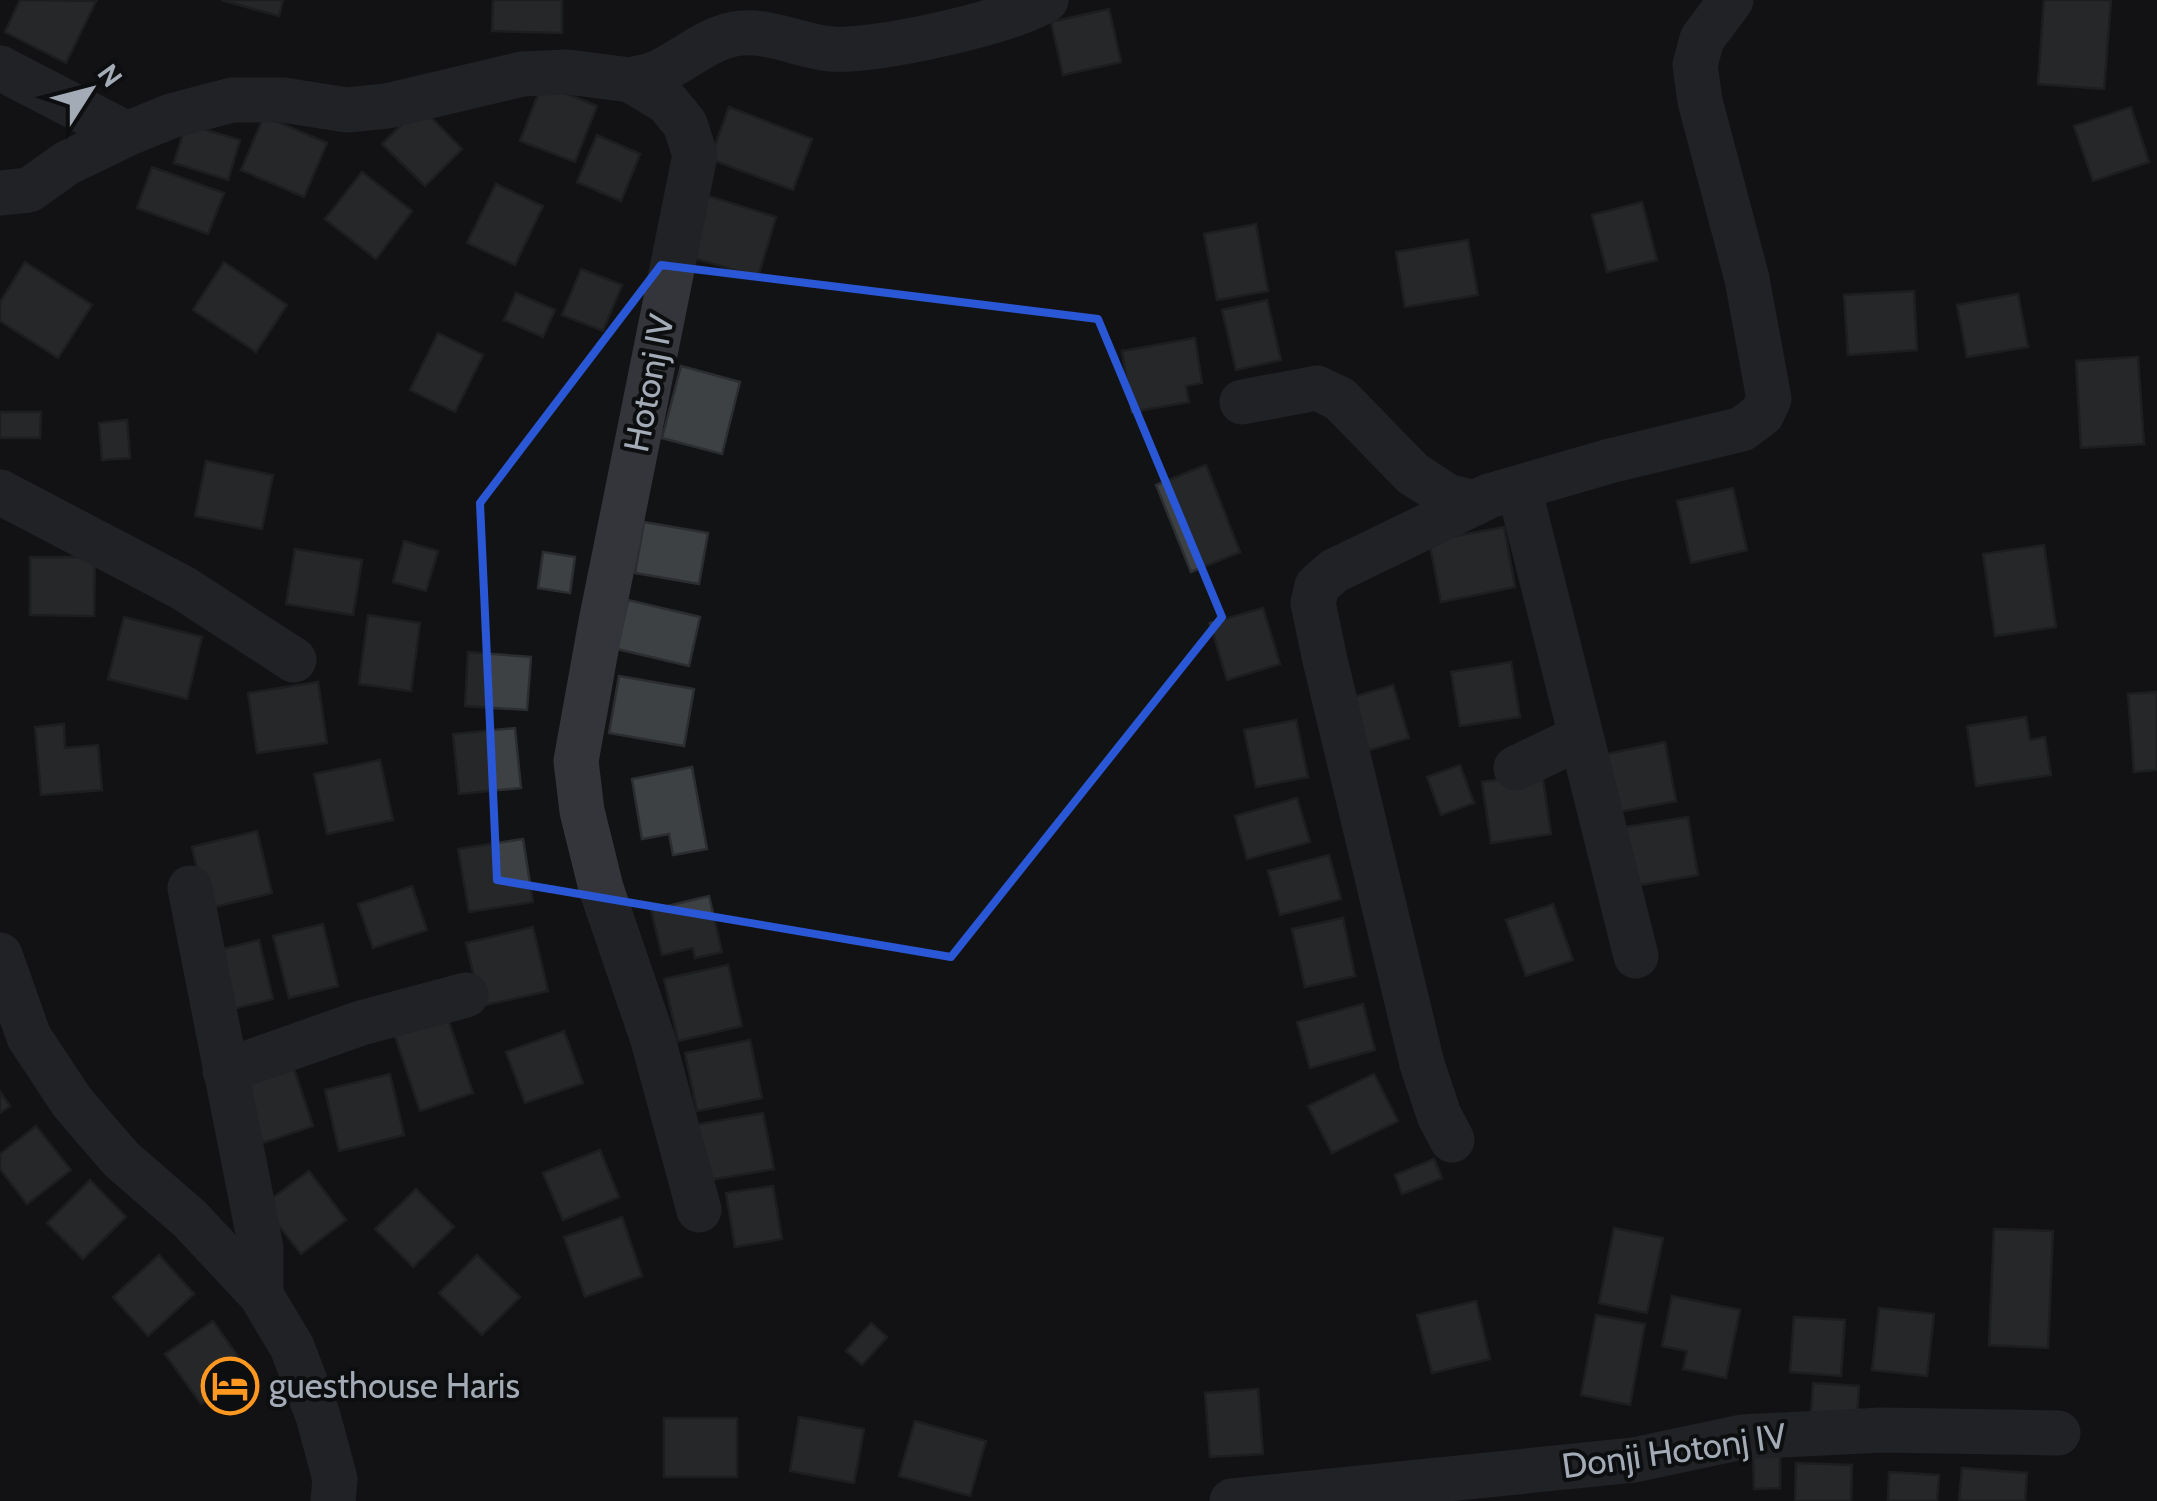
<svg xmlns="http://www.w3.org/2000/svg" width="2157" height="1501" viewBox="0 0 2157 1501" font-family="Cabin,sans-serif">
<rect width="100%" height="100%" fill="#121314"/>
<!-- building -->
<g fill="#3e4144" stroke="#2c2d30" stroke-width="2.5">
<path d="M20,0L96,1L66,63L5,32Z"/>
<path d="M221,0H283L279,16Z"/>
<path d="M493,0H562V33L492,31Z"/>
<path d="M2044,0H2111L2104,89L2038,84Z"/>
<path d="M1109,9L1121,62L1063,75L1051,22Z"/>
<path d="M542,84L597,106L575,162L520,141Z"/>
<path d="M420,106L462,149L425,186L382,144Z"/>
<path d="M729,107L812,139L793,190L710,159Z"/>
<path d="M2131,107L2149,162L2093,181L2074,126Z"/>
<path d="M264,116L327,143L304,197L241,170Z"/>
<path d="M186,124L240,140L228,180L174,163Z"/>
<path d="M597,135L640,154L621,201L577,182Z"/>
<path d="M152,167L224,193L208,234L137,208Z"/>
<path d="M362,172L412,211L376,259L325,219Z"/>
<path d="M496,184L543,206L515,265L467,243Z"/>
<path d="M708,196L776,217L758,277L690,257Z"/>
<path d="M1642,202L1657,260L1607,272L1592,215Z"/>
<path d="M1256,224L1268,291L1217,300L1204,234Z"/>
<path d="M1468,240L1478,295L1405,307L1396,252Z"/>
<path d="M25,262L92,305L58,358L0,321V302Z"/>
<path d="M224,262L287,305L256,352L193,310Z"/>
<path d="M581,269L622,285L603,331L562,315Z"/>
<path d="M1914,291L1917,350L1848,355L1844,295Z"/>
<path d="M516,293L555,310L543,337L504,320Z"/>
<path d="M2018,294L2028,347L1967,357L1957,305Z"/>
<path d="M1267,300L1281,360L1236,370L1222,310Z"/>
<path d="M438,333L483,355L455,412L410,390Z"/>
<path d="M1195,338L1202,383L1186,386L1189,402L1132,412L1122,351Z"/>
<path d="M2138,357L2144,444L2081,448L2076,361Z"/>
<path d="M681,366L740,382L722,454L662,438Z"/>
<path d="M0,412H41L40,438H0Z"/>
<path d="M127,420L130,458L102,460L99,423Z"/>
<path d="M206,461L273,475L262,529L195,516Z"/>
<path d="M1206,465L1240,552L1191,572L1156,485Z"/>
<path d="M1733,488L1747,550L1691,563L1677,501Z"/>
<path d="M644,522L708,533L699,584L635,573Z"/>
<path d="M1504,527L1515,587L1441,602L1429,541Z"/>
<path d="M404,541L438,551L426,591L393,582Z"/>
<path d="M2044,545L2056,627L1995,636L1983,554Z"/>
<path d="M295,549L362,560L353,615L286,604Z"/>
<path d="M543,552L575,557L570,593L538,588Z"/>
<path d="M30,557H95L94,616L30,615Z"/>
<path d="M628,600L700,617L689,666L617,649Z"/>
<path d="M1263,608L1280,664L1227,680L1210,623Z"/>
<path d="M368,615L420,623L411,691L359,684Z"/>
<path d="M124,617L202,637L187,699L108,679Z"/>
<path d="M468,652L531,657L527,710L465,706Z"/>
<path d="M1511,662L1520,717L1460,726L1451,672Z"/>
<path d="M619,676L694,689L684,746L609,733Z"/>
<path d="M318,682L327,743L257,753L248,693Z"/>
<path d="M1393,685L1409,738L1360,753L1344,700Z"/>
<path d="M2157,692V770L2134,772L2128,694Z"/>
<path d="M2026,717L2030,740L2045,737L2051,775L1976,786L1967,726Z"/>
<path d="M1296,720L1308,777L1256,787L1244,730Z"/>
<path d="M64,724L65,748L98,745L102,790L41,795L35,727Z"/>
<path d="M515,728L521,788L459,794L453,734Z"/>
<path d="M1665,742L1676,801L1613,813L1602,755Z"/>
<path d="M380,760L393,820L327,834L314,774Z"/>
<path d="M1460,765L1474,803L1441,815L1427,777Z"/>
<path d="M692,767L707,849L673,855L669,834L642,839L632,779Z"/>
<path d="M1542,773L1551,834L1491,843L1482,782Z"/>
<path d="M1297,798L1310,842L1247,859L1235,816Z"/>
<path d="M1688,817L1698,875L1629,887L1619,828Z"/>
<path d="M257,831L272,893L206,909L192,847Z"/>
<path d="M523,839L533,902L469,912L458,849Z"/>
<path d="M1329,855L1341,899L1280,915L1268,871Z"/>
<path d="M412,886L427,930L373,948L358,904Z"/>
<path d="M709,896L722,952L695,958L693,948L662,955L651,910Z"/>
<path d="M1553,904L1573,960L1526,976L1506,920Z"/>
<path d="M1343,918L1355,976L1305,987L1292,929Z"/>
<path d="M323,924L338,986L289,998L273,936Z"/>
<path d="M533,927L548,991L481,1006L466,943Z"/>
<path d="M259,940L273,999L225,1011L211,952Z"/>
<path d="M728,965L742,1026L678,1041L664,979Z"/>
<path d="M1363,1004L1375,1050L1310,1068L1297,1022Z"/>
<path d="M448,1019L473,1093L420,1111L395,1036Z"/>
<path d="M564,1031L583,1083L525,1103L506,1052Z"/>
<path d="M750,1040L762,1098L697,1111L685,1053Z"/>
<path d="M294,1069L313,1126L263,1143L244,1086Z"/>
<path d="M390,1074L404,1135L339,1151L325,1090Z"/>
<path d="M1374,1074L1398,1121L1332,1153L1308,1106Z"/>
<path d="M0,1092L10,1106L0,1113Z"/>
<path d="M763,1113L774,1169L704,1181L694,1125Z"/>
<path d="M36,1126L71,1170L27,1204L0,1169V1154Z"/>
<path d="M600,1150L619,1197L563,1220L543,1173Z"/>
<path d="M1434,1159L1442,1178L1402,1194L1395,1175Z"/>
<path d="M309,1171L346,1220L301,1254L263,1205Z"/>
<path d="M90,1180L126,1217L83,1259L47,1223Z"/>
<path d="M773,1186L782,1239L735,1247L726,1193Z"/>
<path d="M416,1189L454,1227L413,1267L375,1229Z"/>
<path d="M622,1217L642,1276L585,1297L564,1237Z"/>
<path d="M1614,1228L1663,1238L1647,1313L1599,1303Z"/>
<path d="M1994,1229L2053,1231L2048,1348L1989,1345Z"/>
<path d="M159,1255L194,1294L148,1336L113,1297Z"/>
<path d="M477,1255L520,1297L482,1335L439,1293Z"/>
<path d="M1672,1296L1740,1310L1726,1378L1683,1369L1687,1351L1662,1346Z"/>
<path d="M1476,1301L1490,1359L1432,1373L1417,1315Z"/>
<path d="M1879,1308L1934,1314L1927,1376L1872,1370Z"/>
<path d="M1596,1315L1645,1324L1630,1405L1581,1395Z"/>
<path d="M1794,1317L1845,1320L1841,1376L1790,1372Z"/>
<path d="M213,1321L248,1371L201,1404L165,1354Z"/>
<path d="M871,1323L887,1337L862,1365L846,1351Z"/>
<path d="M1813,1383L1859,1386L1857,1417L1811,1414Z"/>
<path d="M1258,1389L1263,1454L1210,1457L1205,1393Z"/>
<path d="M799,1417L864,1429L854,1483L790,1471Z"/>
<rect x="664" y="1418" width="73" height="59"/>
<path d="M915,1421L986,1441L970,1496L899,1476Z"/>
<path d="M1753,1451H1780V1488L1754,1489Z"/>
<path d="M1796,1463L1852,1465L1851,1501H1795Z"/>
<path d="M1962,1468L2027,1473L2025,1501H1959Z"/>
<path d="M1889,1472L1939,1475L1937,1501H1888Z"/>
</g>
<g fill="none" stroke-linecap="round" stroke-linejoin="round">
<!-- minor -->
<g stroke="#33353a" stroke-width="45">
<path d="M0,68L127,134L171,116L232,100H283L347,110L387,106L522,74L568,72L630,80L667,102L685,124L695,155L601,622L576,761L582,811L601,888L653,1040L699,1210"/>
<path d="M630,80C639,78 650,76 659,72C685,60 705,40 734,34C767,28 799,46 831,49C873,53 1011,22 1046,0"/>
<path d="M0,193L29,190L67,163L127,134"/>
<path d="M1242,402L1317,388L1340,399L1413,474L1447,496L1475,503"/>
<path d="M1519,488L1636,956"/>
<path d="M0,492L183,588L294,660"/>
<path d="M1516,768L1581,737"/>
<path d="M190,888L261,1248V1295"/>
<path d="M0,955L29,1037L72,1102L121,1159L190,1219L261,1295L292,1347L318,1416L335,1479L333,1501"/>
<path d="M225,1071L361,1023L466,995"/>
<path d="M1452,1140L1439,1115L1422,1064L1325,660L1313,603L1317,586L1334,571L1489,496L1610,461L1742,429L1762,414L1769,399L1747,279L1700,101L1695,65L1702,39L1731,0"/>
<path d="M1232,1501L1634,1460L1742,1437L1882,1430L2058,1433"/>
</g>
</g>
<!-- marked area -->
<path d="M0 0H2157V1501H0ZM661,265L1098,319L1222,617L951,957L497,880L480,503Z" fill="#121314" fill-opacity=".55" fill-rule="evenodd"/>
<path fill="none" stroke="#2a57d5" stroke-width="8" stroke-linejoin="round" d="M661,265L1098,319L1222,617L951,957L497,880L480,503Z"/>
<!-- icons -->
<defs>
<g id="hotel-ring" transform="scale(2.875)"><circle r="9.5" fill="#0d0e0f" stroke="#ff9820" stroke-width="1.5"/><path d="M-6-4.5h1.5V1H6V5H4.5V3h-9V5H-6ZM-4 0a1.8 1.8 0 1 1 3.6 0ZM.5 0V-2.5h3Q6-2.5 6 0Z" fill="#ff9820"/></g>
</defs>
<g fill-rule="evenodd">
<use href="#hotel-ring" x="230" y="1386"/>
</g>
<g text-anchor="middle" stroke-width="8" stroke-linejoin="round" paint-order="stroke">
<!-- street labels -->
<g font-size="35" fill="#a3abb6" stroke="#0d0e0f">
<text transform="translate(649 383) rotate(-79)" y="12">Hotonj IV</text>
<text transform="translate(1674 1451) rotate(-8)" y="12">Donji Hotonj IV</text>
</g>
<!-- poi labels -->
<g font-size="35" fill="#a3abb6" stroke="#0d0e0f" text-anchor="start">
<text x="269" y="1398">guesthouse Haris</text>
</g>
</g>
<!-- north arrow -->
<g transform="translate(90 90) rotate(54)" stroke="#0d0e0f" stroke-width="8" paint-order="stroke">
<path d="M0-8L18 38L0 25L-18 38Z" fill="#a3abb6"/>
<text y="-15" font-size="28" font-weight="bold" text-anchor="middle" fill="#a3abb6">N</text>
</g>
</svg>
